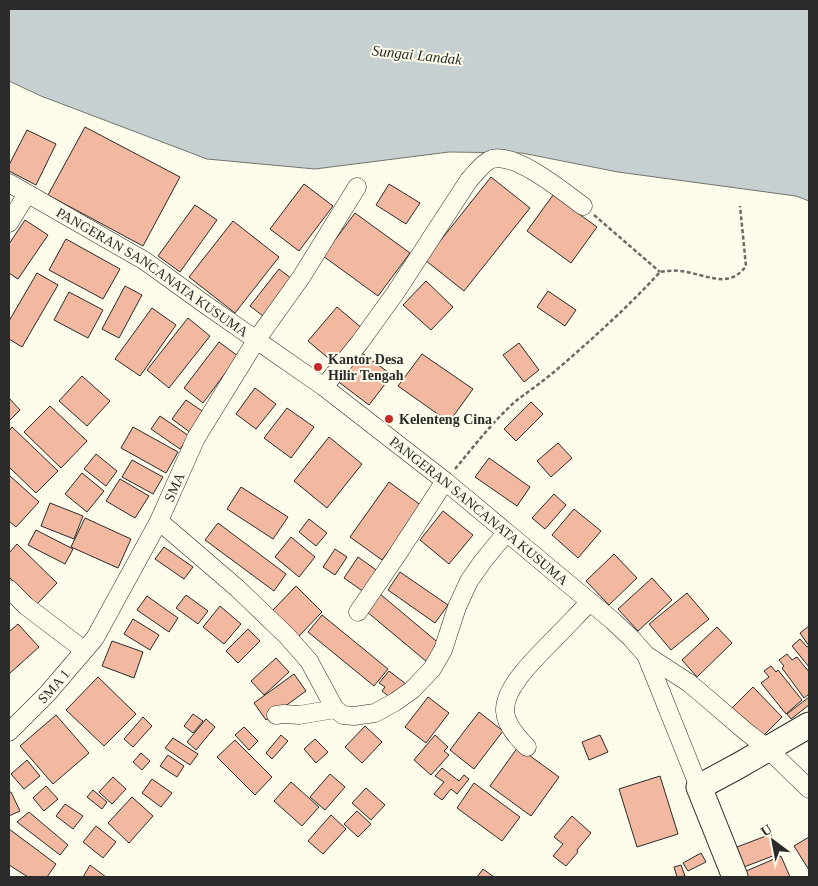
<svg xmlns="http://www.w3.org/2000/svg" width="818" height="886" viewBox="0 0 818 886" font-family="'Times New Roman',serif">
<rect width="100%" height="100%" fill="#fdfbea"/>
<!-- water -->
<path fill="#c7d0d0" stroke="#74746e" d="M9,9H809V201L796,196L618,172L522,153L449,152L315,169L207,159L41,96L9,81Z"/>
<!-- building -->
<g fill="#f2b8a0" stroke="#2b2b2b">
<path d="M85,127L180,177L143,246L48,195Z"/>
<path d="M27,130L56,144L36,185L9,171V165Z"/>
<path d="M491,177L530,208L464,291L425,260Z"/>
<path d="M304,184L333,206L299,251L270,229Z"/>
<path d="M389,184L420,203L406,224L376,205Z"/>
<path d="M553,195L597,227L571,263L527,231Z"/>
<path d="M195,205L217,220L180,272L158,256Z"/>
<path d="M355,213L410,253L378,296L323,256Z"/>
<path d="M25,220L48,235L18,279L9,273V244Z"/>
<path d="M233,221L279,257L235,313L189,277Z"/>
<path d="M66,239L120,269L103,299L49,270Z"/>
<path d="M279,269L292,279L263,316L250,306Z"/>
<path d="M37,273L58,285L22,347L9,339V321Z"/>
<path d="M426,281L453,307L431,330L403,305Z"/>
<path d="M125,286L142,295L119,338L102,329Z"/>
<path d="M548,291L576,310L565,326L537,307Z"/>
<path d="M69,292L103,310L88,338L54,320Z"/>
<path d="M337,307L363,329L334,363L308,341Z"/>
<path d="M152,308L176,325L140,376L115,359Z"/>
<path d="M188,318L210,336L169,388L147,370Z"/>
<path d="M219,342L238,356L203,403L184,388Z"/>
<path d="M519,343L539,370L524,382L503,355Z"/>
<path d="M358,350L392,375L369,405L336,380Z"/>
<path d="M422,354L473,389L449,422L398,386Z"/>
<path d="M82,376L110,401L87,426L59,401Z"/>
<path d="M255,388L276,404L256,429L236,414Z"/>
<path d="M9,398L20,410L9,421Z"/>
<path d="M186,400L205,413L191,433L172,419Z"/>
<path d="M531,402L543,414L516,441L504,429Z"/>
<path d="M50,406L87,441L61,468L24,432Z"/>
<path d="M287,408L314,427L291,458L264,438Z"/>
<path d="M160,416L189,436L180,449L151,429Z"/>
<path d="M12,427L58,471L36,493L9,467V431Z"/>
<path d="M133,427L178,452L166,473L121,448Z"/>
<path d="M329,437L362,464L327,508L294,481Z"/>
<path d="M558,443L572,458L551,477L537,461Z"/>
<path d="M96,454L117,471L106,486L84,469Z"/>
<path d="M489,458L530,487L517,506L475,477Z"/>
<path d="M132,460L163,477L153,494L122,477Z"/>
<path d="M82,473L104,491L87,512L65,494Z"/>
<path d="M9,476H10L39,502L16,527L9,521Z"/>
<path d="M120,479L149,496L135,518L106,501Z"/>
<path d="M389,482L422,506L382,560L350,537Z"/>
<path d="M241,487L288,517L273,539L227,509Z"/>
<path d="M554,494L566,505L545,529L532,518Z"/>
<path d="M50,503L83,516L74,539L41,526Z"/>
<path d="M574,509L601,531L578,558L552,535Z"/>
<path d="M443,511L473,535L449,564L420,540Z"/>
<path d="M85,518L131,539L118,568L71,547Z"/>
<path d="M309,519L327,533L316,546L299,532Z"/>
<path d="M218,523L286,574L274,591L205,540Z"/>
<path d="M36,530L73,549L65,564L28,545Z"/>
<path d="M291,537L315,557L299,577L275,557Z"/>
<path d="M17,544L57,583L37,604L9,577V553Z"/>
<path d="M164,547L193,567L184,579L155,559Z"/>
<path d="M335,549L347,557L335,575L323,567Z"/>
<path d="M614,554L637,578L609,605L586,581Z"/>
<path d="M358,557L379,572L364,592L344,578Z"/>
<path d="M400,572L448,605L435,623L388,590Z"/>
<path d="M652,578L672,600L638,631L618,609Z"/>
<path d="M296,586L322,612L299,636L273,610Z"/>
<path d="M687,593L709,619L671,650L649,624Z"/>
<path d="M380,594L441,645L427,662L366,611Z"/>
<path d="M186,595L208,611L198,624L176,608Z"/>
<path d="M147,596L178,618L169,632L137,610Z"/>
<path d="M220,606L241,624L224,644L203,627Z"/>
<path d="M322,615L388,669L374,686L308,632Z"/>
<path d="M133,619L159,635L150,650L124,634Z"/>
<path d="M18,624L39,647L9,674V632Z"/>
<path d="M809,626V646L800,633Z"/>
<path d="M717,627L732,643L697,677L682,660Z"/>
<path d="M248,629L260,641L238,663L226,651Z"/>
<path d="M800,639L807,647L809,646V667L792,646Z"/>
<path d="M112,641L143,652L134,678L102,666Z"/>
<path d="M787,654L792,660L797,657L809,672V694L804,698L782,668L784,666L779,660Z"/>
<path d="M276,658L289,672L264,695L251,681Z"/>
<path d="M771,666L776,672L778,670L802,700L786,714L761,683L769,677L764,671Z"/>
<path d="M389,671L406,684L392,699L382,691L385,687L379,683Z"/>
<path d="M294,674L306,691L266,720L254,703Z"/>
<path d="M98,677L136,714L104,746L66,710Z"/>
<path d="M753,687L782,717L759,740L730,710Z"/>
<path d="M428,697L449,713L426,743L405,727Z"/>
<path d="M809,697V705L791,719L787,714Z"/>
<path d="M479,712L503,731L474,769L450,750Z"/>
<path d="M193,714L203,721L193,733L184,726Z"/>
<path d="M56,715L89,753L53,784L20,746Z"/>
<path d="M143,717L152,726L133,747L124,739Z"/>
<path d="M206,719L215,727L196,750L187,742Z"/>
<path d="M365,726L382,742L362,763L345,747Z"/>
<path d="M244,727L258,741L249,750L235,735Z"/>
<path d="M281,735L288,741L272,759L266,753Z"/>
<path d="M435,735L448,747L444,751L449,755L431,775L414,760Z"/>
<path d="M600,735L608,752L589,760L582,742Z"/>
<path d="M173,738L198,754L190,765L165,748Z"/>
<path d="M315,739L328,752L316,763L304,749Z"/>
<path d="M235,740L272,777L255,795L217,757Z"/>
<path d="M518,747L559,777L531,816L490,786Z"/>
<path d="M141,753L150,761L142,770L133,762Z"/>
<path d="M168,755L184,766L177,777L160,766Z"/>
<path d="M27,760L40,776L24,789L11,774Z"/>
<path d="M442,768L459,781L464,775L469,779L457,794L451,789L442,800L434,794L444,782L435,776Z"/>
<path d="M330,774L345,787L325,810L310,797Z"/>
<path d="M660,776L678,834L637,847L619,789Z"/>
<path d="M113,777L126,789L112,804L99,792Z"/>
<path d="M152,779L172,793L161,807L142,793Z"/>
<path d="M291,782L319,807L302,826L274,801Z"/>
<path d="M474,783L520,817L502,841L457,808Z"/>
<path d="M46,786L58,799L44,811L33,798Z"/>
<path d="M366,788L385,805L371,820L352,803Z"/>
<path d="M93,790L107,802L102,809L87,797Z"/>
<path d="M9,792H11L20,811L9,816Z"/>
<path d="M132,797L153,816L129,843L108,823Z"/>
<path d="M65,804L83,816L73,829L56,816Z"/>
<path d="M357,811L371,824L358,837L344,824Z"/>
<path d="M29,812L68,845L60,855L17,822Z"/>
<path d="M331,815L346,829L323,854L308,841Z"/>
<path d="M572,816L591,833L577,850L578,852L566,866L553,856L563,844L554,837Z"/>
<path d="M96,826L116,842L103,858L83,842Z"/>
<path d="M9,829L56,864L47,877H28L9,865Z"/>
<path d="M771,834L778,854L744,867L737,847Z"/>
<path d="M809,837V870L794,846Z"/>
<path d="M701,853L706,862L688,871L683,863Z"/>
<path d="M781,856L790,877H747L744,872Z"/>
<path d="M90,865L106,877H83Z"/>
<path d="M681,865L685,876L677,877L674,867Z"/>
<path d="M483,869L494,877H477Z"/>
</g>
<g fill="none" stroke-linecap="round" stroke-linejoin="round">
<!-- minor casing -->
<g stroke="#2b2b2b" stroke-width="19">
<g id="minor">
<path id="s1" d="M9,183L145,261L206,305L324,387L445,481L613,621L631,638L646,655L699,787"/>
<path d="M9,223L27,194"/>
<path d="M324,387L360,342L396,292L469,180C476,173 483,162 492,159C516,152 565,193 583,206"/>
<path d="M159,521L237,588L287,636L309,661L335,709L343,715L354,716L375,713L395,702L412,690L432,669L443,650L457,607L469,581L483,561L506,533"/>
<path d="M9,589L26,606L84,650"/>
<path d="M358,612L395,558L445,481"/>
<path d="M646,655L689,683L708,699L744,730L768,749L809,789"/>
<path d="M276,715L284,714L299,715L335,709"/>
<path id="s2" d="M9,732L48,693L95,638L159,521L196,438L257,339L302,276L357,187"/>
<path d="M527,747C517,737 506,725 505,711C504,686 539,655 555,638C567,626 578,614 590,602"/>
</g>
</g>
<!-- highway casing -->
<g stroke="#2b2b2b" stroke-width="27">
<path id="highway" d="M735,877L699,787L738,766L809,725"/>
</g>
<!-- path -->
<g stroke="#6a6964" stroke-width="2.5" stroke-dasharray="4 2.5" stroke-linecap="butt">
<path d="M594,215L660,272"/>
<path d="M455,469C475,445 494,420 517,400C529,391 542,382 554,372C590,341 627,308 660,272C666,271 673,270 680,271C704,273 728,291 746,266L740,206"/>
</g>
<!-- minor -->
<use href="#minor" stroke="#fdfbea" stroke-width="18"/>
<!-- highway -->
<use href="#highway" stroke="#fdfbea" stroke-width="25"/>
</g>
<!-- markers -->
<g fill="#c62828" stroke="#fdfbea" stroke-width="2">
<circle cx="318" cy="367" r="5"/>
<circle cx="389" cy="419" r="5"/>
</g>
<g text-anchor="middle" stroke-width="4" stroke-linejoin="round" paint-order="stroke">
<!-- street labels -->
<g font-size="14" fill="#2b2b2b" stroke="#fdfbea">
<text dy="5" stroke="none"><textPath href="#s1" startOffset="169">PANGERAN SANCANATA KUSUMA</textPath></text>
<text dy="5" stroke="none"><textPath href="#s2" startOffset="298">SMA</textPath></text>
<text dy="5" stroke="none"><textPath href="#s1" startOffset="574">PANGERAN SANCANATA KUSUMA</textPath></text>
<text dy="5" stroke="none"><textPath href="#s2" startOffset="64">SMA 1</textPath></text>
</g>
<!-- poi labels -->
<g font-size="14" font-weight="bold" fill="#2b2b2b" stroke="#fdfbea" text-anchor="start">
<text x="328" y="364">Kantor Desa<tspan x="328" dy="16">Hilir Tengah</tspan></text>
<text x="399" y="424">Kelenteng Cina</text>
</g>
<!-- water labels -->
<g font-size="15" font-style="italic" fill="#2b2b2b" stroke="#fdfbea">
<text transform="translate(417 55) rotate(6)" y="5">Sungai Landak</text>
</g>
</g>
<!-- border -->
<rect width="818" height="886" fill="none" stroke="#2b2b2b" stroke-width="20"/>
<!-- north arrow -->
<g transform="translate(773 841) rotate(328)" stroke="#fdfbea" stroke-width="4" paint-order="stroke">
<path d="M0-4L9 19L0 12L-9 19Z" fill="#2b2b2b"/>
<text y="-8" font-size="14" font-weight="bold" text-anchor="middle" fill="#2b2b2b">U</text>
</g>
</svg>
